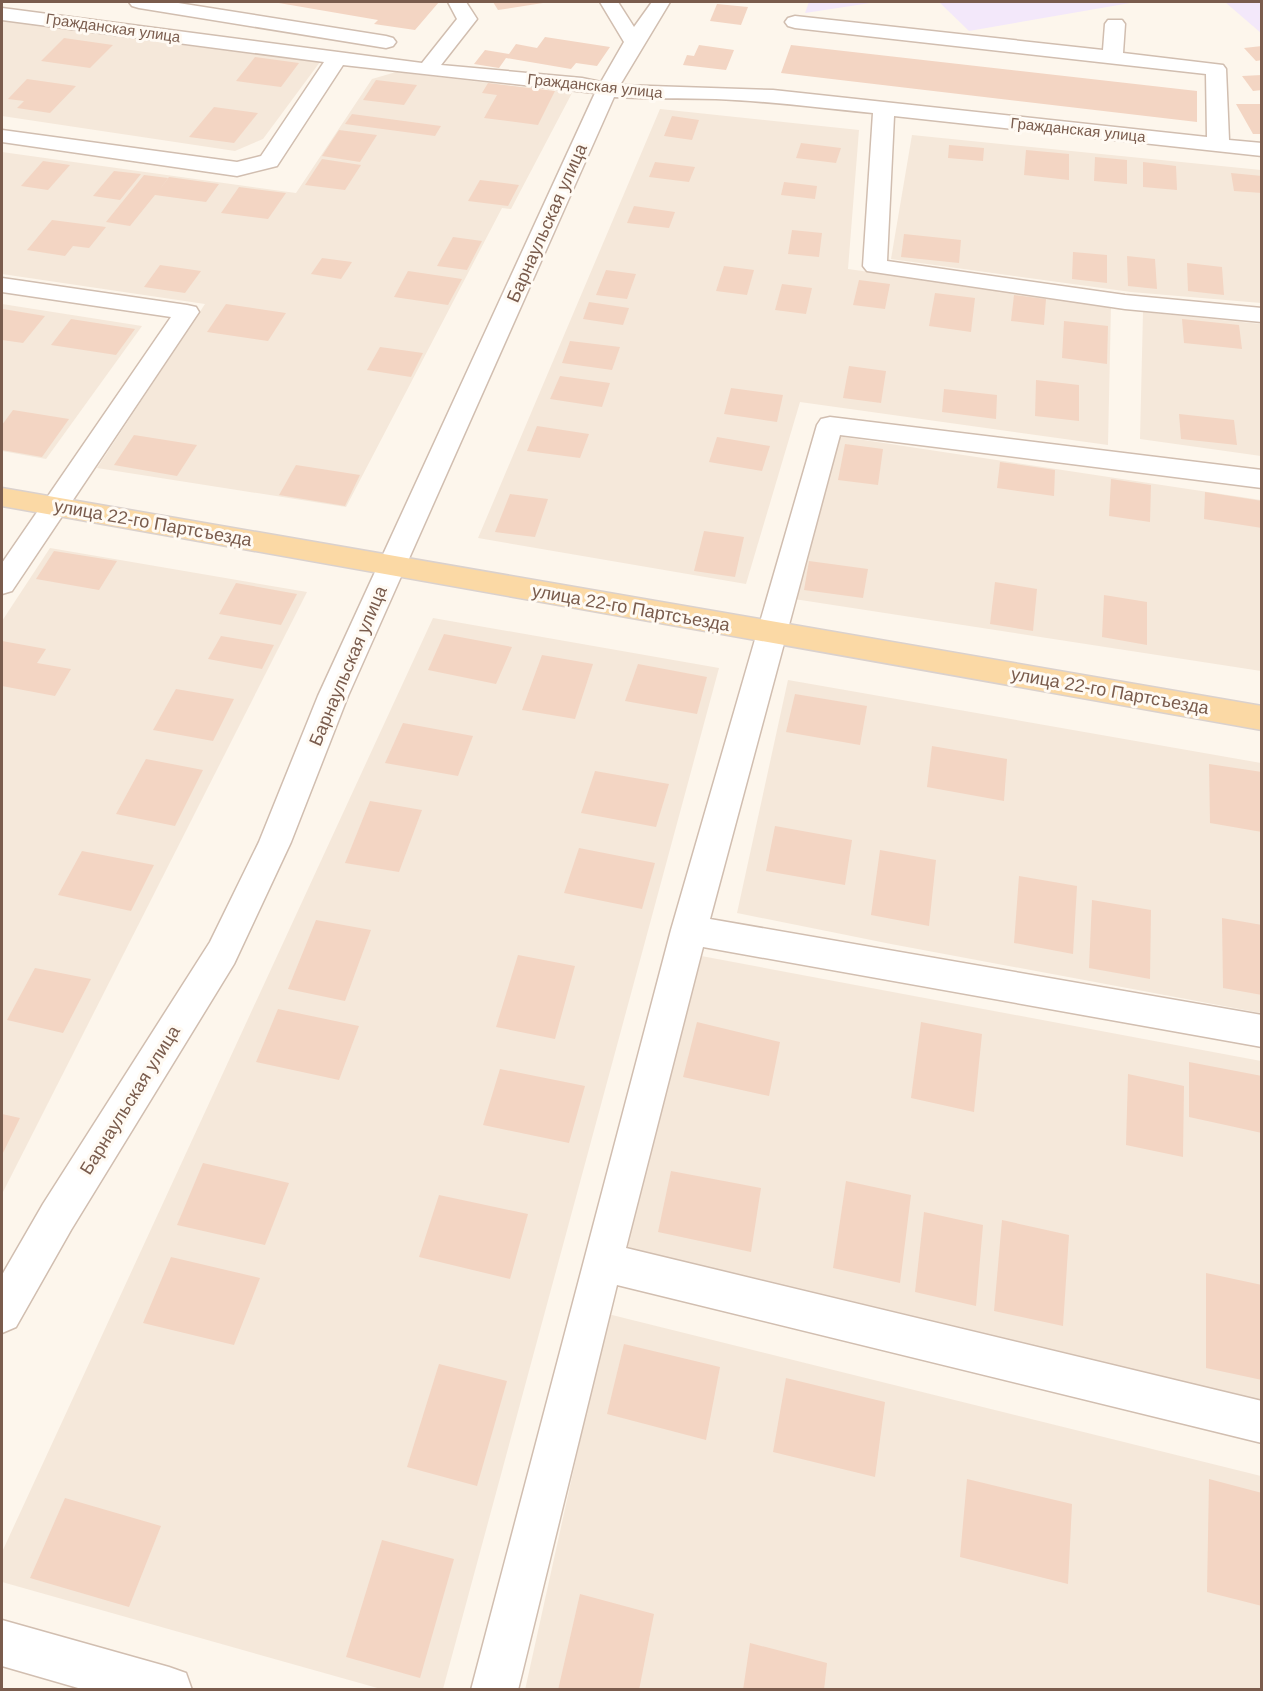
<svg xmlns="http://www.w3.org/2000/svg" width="1263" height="1691" viewBox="0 0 1263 1691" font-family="Arial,sans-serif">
<rect width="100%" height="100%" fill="#fdf6ec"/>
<!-- residential -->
<g fill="#f5e8da">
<path d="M2,19L130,33L126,38L320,62L263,139L235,151L2,116Z"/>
<path d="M396,72L572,93L511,209L502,208L346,507L97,468L205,304L2,274V152L296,193L372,79Z"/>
<path d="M660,109L859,130L848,269L1111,306L1108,445L800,402L746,584L478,538Z"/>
<path d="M912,135L1261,170V303L1131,292L891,259Z"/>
<path d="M2,304L142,326L46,459L2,451Z"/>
<path d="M1143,312L1261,324V456L1140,439Z"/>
<path d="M837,436L1261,500V671L794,599Z"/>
<path d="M50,548L307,592L2,1194V621Z"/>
<path d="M433,618L719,668L443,1689H381L2,1582V1552Z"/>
<path d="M788,680L1261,763V1013L891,944L737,913Z"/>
<path d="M696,955L1261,1061V1401L625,1249Z"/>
<path d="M608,1314L1261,1476V1689L525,1690Z"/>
</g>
<!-- education -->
<g fill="#f3e8fa">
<path d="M809,2H877L805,13Z"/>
<path d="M939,2H1136L969,31Z"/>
<path d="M1225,2H1261V33Z"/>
</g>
<!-- building -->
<g fill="#f3d5c3">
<path d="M273,2H439L415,30L374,24L378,20Z"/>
<path d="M493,2H543V3L498,10Z"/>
<path d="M717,4L748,7L741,25L710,21Z"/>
<path d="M545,37L610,47L597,66L576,63L571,69L506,58L499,68L474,64L485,50L509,54L516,44L537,48Z"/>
<path d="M64,38L113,45L90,68L41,61Z"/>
<path d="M699,45L734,50L726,70L683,65L687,55L694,56Z"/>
<path d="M791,45L1197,91V122L781,73Z"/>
<path d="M1262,46V60L1256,61L1244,48Z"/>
<path d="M255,57L299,63L281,87L236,81Z"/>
<path d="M1262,75V90L1253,91L1242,76Z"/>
<path d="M27,79L76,86L50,113L17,108L24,101L8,99Z"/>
<path d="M376,80L417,85L404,105L363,100Z"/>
<path d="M488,83L555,91L538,125L484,118L497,95L482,93Z"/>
<path d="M1236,104H1262V134H1253Z"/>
<path d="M214,107L258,113L234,143L189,137Z"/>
<path d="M352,114L441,126L435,136L345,124Z"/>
<path d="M672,116L699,120L692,140L664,136Z"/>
<path d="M339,130L377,135L360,162L322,156Z"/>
<path d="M801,143L841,148L836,163L796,158Z"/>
<path d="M949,145L984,148L983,161L948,158Z"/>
<path d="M1026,150L1069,154V180L1024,175Z"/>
<path d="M1095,157L1127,160V184L1094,181Z"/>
<path d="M322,159L361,165L345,190L305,185Z"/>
<path d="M43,161L70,165L48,190L21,186Z"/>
<path d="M655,162L695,167L689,182L649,177Z"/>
<path d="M1143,162L1176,166L1177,190L1143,187Z"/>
<path d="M114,171L141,174L120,200L93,196Z"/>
<path d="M1231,173L1262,176V193L1234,191Z"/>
<path d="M144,175L168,178L160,189L169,177L219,184L206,202L155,195L130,226L106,222Z"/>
<path d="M480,180L519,185L508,206L468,201Z"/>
<path d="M784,182L817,186L815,199L781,195Z"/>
<path d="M239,187L286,193L268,219L221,213Z"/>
<path d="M634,206L675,212L669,228L627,223Z"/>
<path d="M52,220L106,227L89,248L73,246L65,256L27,250Z"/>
<path d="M792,230L822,233L819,257L788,254Z"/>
<path d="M904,234L961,240L959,263L901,257Z"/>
<path d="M453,237L482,241L467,270L437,266Z"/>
<path d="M1073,252L1107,255V283L1072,279Z"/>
<path d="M1127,256L1155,259L1157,289L1128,286Z"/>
<path d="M322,258L352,262L341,279L311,274Z"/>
<path d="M1187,263L1222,267L1224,295L1188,291Z"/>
<path d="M160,265L201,271L185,293L144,287Z"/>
<path d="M724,266L754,270L747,295L716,291Z"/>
<path d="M606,270L636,274L627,299L596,295Z"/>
<path d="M408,271L462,279L448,305L394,297Z"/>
<path d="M859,280L890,284L885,309L853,305Z"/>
<path d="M782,284L812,288L806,314L775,310Z"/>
<path d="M935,293L975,298L971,332L929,326Z"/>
<path d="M1014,295L1046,299L1044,325L1011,321Z"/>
<path d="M589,302L629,308L623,325L583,319Z"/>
<path d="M226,304L286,313L268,341L207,332Z"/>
<path d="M3,309L45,316L23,343L2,340Z"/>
<path d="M71,319L135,329L116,355L51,345Z"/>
<path d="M1182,319L1239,325L1242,349L1184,343Z"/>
<path d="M1064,321L1108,326L1107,364L1062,358Z"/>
<path d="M570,341L620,347L612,370L562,363Z"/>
<path d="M380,347L423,353L411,377L367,370Z"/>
<path d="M849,366L886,371L881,403L843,398Z"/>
<path d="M560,376L610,383L602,407L550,399Z"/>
<path d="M1036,380L1079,385V421L1035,416Z"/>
<path d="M731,388L783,395L777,422L724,414Z"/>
<path d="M944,389L997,395L996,419L942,412Z"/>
<path d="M13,410L69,419L42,457L2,450V425Z"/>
<path d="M1179,414L1234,420L1237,445L1181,439Z"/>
<path d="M537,426L589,434L580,458L527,451Z"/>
<path d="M134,435L197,445L177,476L114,465Z"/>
<path d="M717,437L770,446L762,471L709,462Z"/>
<path d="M845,444L883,449L878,485L838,480Z"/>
<path d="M1000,462L1055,470L1054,496L997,488Z"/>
<path d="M296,465L360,475L345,506L279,495Z"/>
<path d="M1111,479L1151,485L1150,522L1109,516Z"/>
<path d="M1205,492L1262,501V528L1204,519Z"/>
<path d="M510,494L548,499L535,537L495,532Z"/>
<path d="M704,531L744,537L735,577L694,571Z"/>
<path d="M54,551L117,561L99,590L36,579Z"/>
<path d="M809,561L868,569L863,598L804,590Z"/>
<path d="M995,582L1037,589L1033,631L990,624Z"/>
<path d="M236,583L297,594L281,625L219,614Z"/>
<path d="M1104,595L1147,602V645L1102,637Z"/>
<path d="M444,634L512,647L496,684L428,670Z"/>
<path d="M221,636L274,645L262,669L208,659Z"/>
<path d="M2,641L46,649L37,663L71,669L55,696L2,686Z"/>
<path d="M542,655L593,664L575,719L522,710Z"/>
<path d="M638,664L707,677L697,714L625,701Z"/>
<path d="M176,689L234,699L213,741L153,730Z"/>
<path d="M795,694L867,706L860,745L786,732Z"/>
<path d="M403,723L473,736L458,776L385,763Z"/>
<path d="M932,746L1007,759L1004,801L927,787Z"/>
<path d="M146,759L203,770L175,826L116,814Z"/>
<path d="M1209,764L1262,772V832L1210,823Z"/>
<path d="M595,771L669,784L656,827L581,813Z"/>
<path d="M370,801L422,810L399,872L345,863Z"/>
<path d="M775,826L852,840L845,885L766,871Z"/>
<path d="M579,848L655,863L642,909L564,893Z"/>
<path d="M880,850L936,860L929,926L871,915Z"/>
<path d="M82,851L154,865L131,911L58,895Z"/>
<path d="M1019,876L1077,886L1073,954L1014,943Z"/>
<path d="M1092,900L1151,910L1150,979L1089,968Z"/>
<path d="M1222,918L1262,925V995L1223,988Z"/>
<path d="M316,920L371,930L345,1001L288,989Z"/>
<path d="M518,955L575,966L555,1039L496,1027Z"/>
<path d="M35,968L91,979L63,1033L7,1020Z"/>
<path d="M278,1009L359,1026L339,1080L256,1062Z"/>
<path d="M697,1022L780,1042L769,1096L683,1077Z"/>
<path d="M921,1022L982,1034L974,1112L911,1098Z"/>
<path d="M1189,1062L1262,1076V1133L1189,1117Z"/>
<path d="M500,1069L585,1086L569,1143L483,1125Z"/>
<path d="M1128,1074L1184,1086L1183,1157L1126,1145Z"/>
<path d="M2,1114L20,1118L2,1155Z"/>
<path d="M203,1163L289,1183L265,1245L177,1225Z"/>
<path d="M671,1171L761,1188L751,1252L658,1232Z"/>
<path d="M846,1181L911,1195L900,1283L833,1268Z"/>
<path d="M439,1195L528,1214L510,1279L419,1257Z"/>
<path d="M924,1212L983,1225L976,1306L915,1292Z"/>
<path d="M1002,1220L1069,1235L1063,1326L994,1311Z"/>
<path d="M171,1257L260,1278L234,1345L143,1323Z"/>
<path d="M1206,1273L1262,1285V1380L1206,1368Z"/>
<path d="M624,1344L720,1367L706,1440L607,1414Z"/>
<path d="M439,1364L507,1381L477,1486L407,1467Z"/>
<path d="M786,1378L885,1402L875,1477L773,1452Z"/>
<path d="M967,1479L1072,1504L1068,1584L960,1557Z"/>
<path d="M1209,1479L1262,1493V1606L1207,1592Z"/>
<path d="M65,1498L161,1526L129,1607L30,1578Z"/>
<path d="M382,1540L454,1559L420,1678L346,1657Z"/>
<path d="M580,1594L654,1614L639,1690H558Z"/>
<path d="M750,1643L827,1663L824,1690H743Z"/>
</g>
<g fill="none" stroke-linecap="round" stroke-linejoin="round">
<!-- minor casing -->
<g stroke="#d1beb0" stroke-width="3">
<g id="minor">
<path d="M129,2H172L386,36L393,38L396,42L393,46L386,48L139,8L132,6Z"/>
<path d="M448,2H466L477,19L441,65L582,78L601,82L624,42L600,2H618L634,27L652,2H670L620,85L773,90L1207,137L1206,74L795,28L788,26L785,22L788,18L795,16L1103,50L1105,24L1108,20H1122L1125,24L1123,53L1223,65L1226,69L1229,140L1262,143V156L894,116L887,261L1125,295L1262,308V322L1125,309L867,271L863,266L873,113C821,108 769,101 716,99C682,98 649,99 614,97L348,696L291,842L234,964L71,1230L16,1327L2,1333V1275L43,1204L210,942L259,842L318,696L595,93L343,65L277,166L237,176L2,142V130L237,162L261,156L324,62L2,20V8L422,63L457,19Z"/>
<path d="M2,278L187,305L196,307L199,312L12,591L2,594V563L171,317L2,292Z"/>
<path d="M830,417L1262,470V488L840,435L710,919L1262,1015V1047L703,947L626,1248L1262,1401V1443L617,1285L518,1690H471L671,930L817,425L821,419Z"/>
<path d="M2,1620L169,1667L186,1673L192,1690H85L2,1666Z"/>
</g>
</g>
<!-- major casing -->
<g stroke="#dad1cd" stroke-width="3">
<path id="major" d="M2,488L1262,706V730L2,506Z"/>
</g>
<!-- minor -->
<use href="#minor" fill="#fff" fill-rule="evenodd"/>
<!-- major -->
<use href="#major" fill="#fbd9a5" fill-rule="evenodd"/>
</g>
<g text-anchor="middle" stroke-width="6" stroke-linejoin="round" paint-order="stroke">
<!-- far-street labels -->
<g font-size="15" fill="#7a5c4d" stroke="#fffaf3">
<text transform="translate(113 28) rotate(8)" y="5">Гражданская улица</text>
<text transform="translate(595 86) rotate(6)" y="5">Гражданская улица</text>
<text transform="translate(1078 130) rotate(6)" y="5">Гражданская улица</text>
</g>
<!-- street labels -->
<g font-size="18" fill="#7a5c4d" stroke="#fffaf3">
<text transform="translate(547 223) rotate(-66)" y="6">Барнаульская улица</text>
<text transform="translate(153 523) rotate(10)" y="6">улица 22-го Партсъезда</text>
<text transform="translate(631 608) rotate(10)" y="6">улица 22-го Партсъезда</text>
<text transform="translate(348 666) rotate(-67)" y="6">Барнаульская улица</text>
<text transform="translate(1110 691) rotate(10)" y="6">улица 22-го Партсъезда</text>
<text transform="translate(130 1100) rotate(-58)" y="6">Барнаульская улица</text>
</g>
</g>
<!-- border -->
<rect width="1263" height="1691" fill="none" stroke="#7a5c4d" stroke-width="6"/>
</svg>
